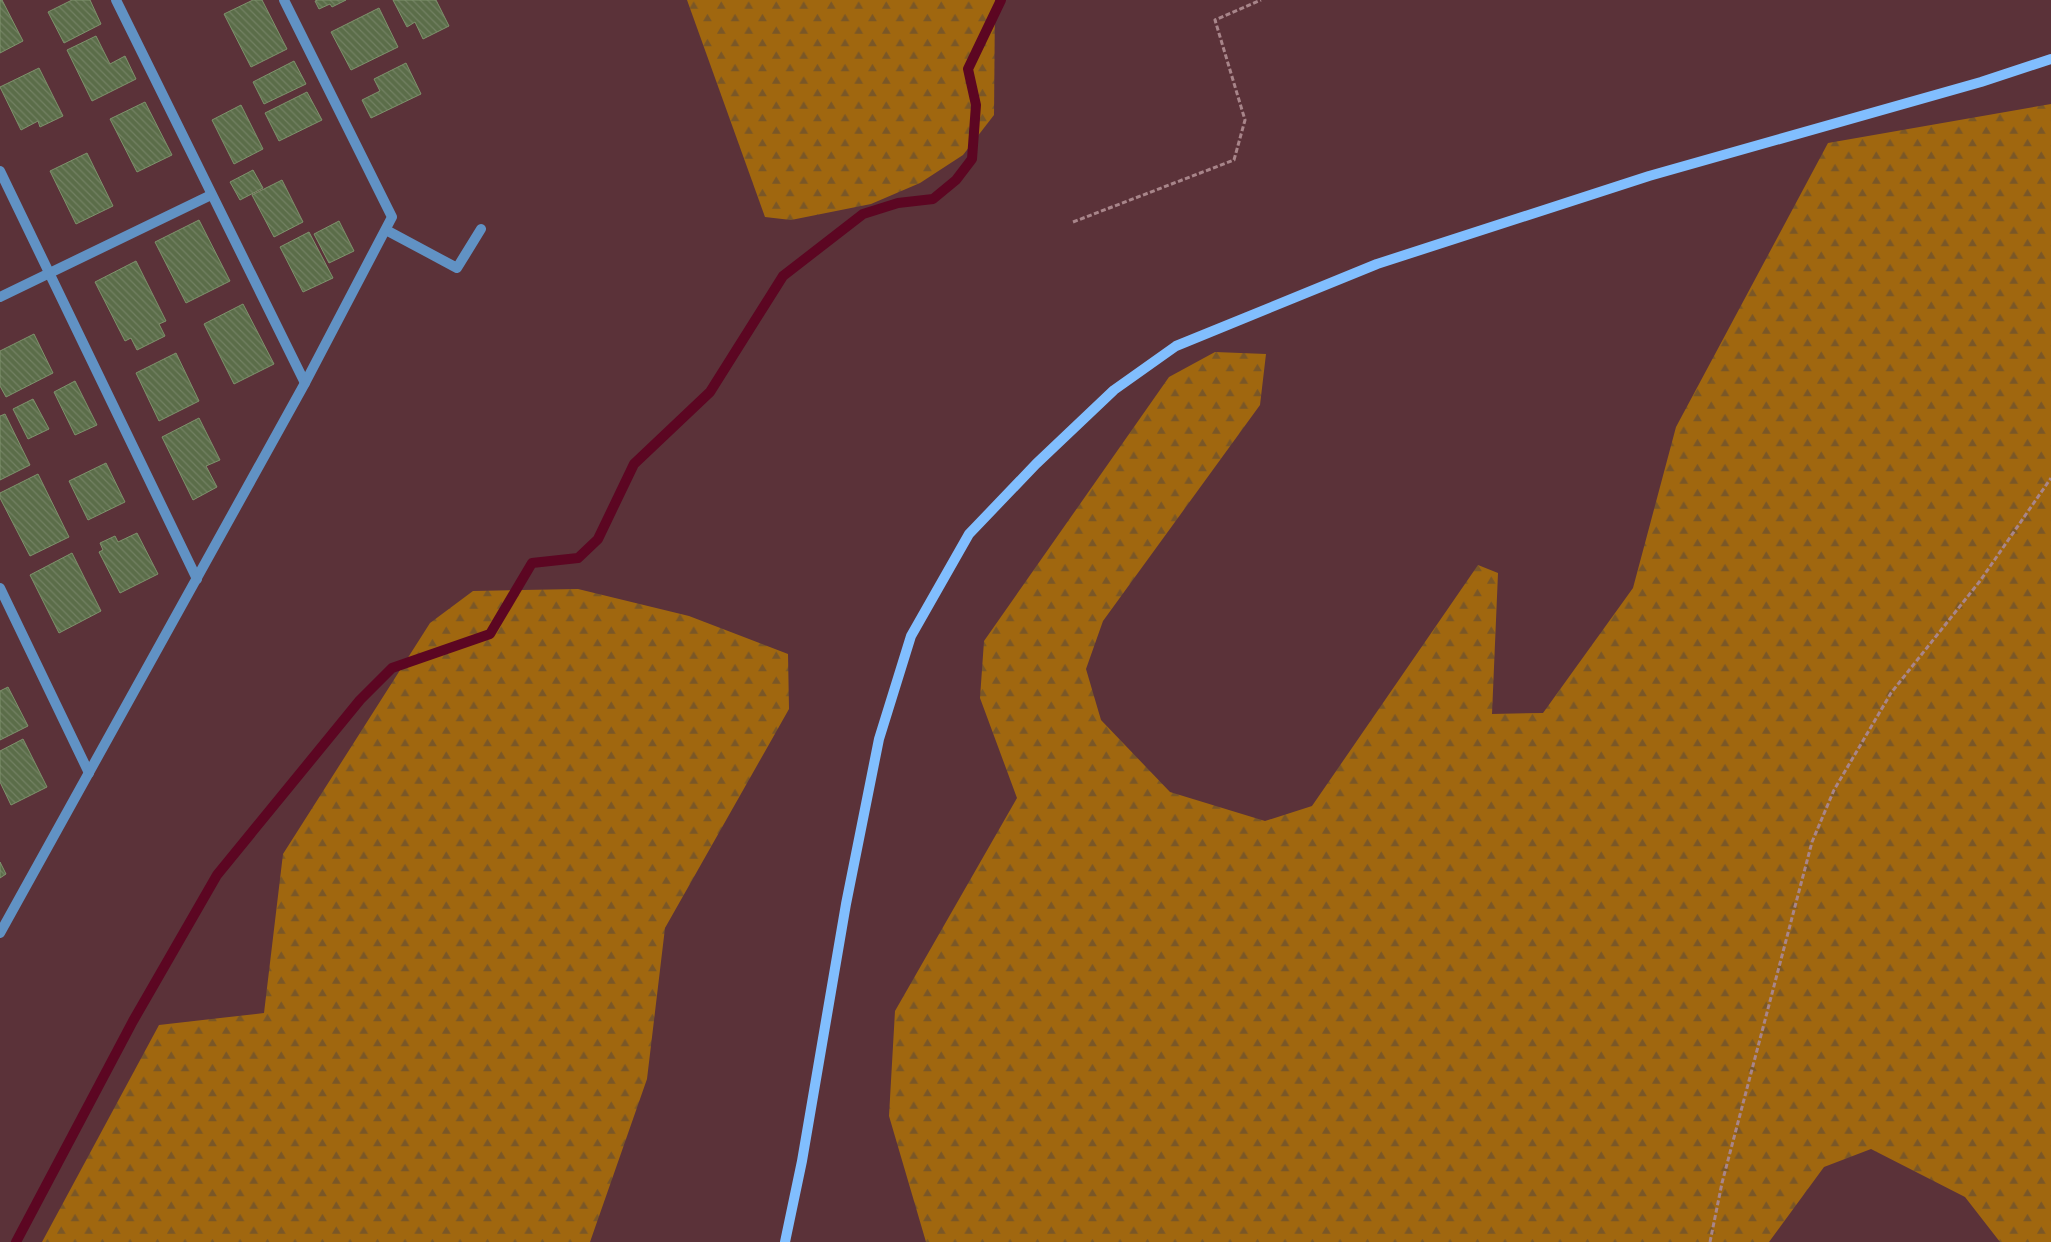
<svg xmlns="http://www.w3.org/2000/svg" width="2051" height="1242" viewBox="0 0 2051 1242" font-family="'Archivo Narrow',sans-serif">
<defs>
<pattern id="forest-firs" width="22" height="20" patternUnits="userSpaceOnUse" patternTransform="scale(1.25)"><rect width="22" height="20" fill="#a0670f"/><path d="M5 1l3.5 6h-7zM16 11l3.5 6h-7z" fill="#7a5727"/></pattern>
<pattern id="building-back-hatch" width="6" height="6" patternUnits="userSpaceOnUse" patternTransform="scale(1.25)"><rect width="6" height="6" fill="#5b6d49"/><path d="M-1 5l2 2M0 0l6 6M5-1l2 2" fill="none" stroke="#738163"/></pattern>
</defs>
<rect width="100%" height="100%" fill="#5b3239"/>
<!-- forest -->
<g fill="url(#forest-firs)">
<path d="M687,0H995L994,115L963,155L920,183L871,204L791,220L765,217Z"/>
<path d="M2051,104V1242H2000L1965,1197L1871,1149L1824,1167L1769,1242H926L889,1116L895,1011L1017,798L980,698L984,641L1169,377L1215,352L1266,354L1260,405L1103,621L1086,669L1101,720L1170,792L1265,821L1312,806L1478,565L1498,573L1492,714L1543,713L1633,588L1676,427L1828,143Z"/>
<path d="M578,589L689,616L788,654L789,709L665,928L647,1079L590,1242H42L159,1025L264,1013L283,854L430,623L473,591Z"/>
</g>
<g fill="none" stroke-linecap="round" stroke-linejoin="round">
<!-- stream -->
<path stroke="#5c0622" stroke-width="10" d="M16,1242L133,1021L217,875L360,700L392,668L490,634L532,563L578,558L598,539L634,464L710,392L783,276L863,214L898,203L933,199L956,180L972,159L976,105L968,69L1001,0"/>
</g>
<!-- building -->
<g fill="url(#building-back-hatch)" stroke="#7e926c">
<path d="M0,0H2L23,41L0,53Z"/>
<path d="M72,0H90L101,24L64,43L48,12Z"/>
<path d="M253,0H262L287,49L251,67L224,14Z"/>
<path d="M318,0H346L332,7L330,4L319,9L315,1Z"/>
<path d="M393,0H436L449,26L423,39L415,22L407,27Z"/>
<path d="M379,8L398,47L351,70L331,32Z"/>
<path d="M96,36L110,64L125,56L136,79L92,101L67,50Z"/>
<path d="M294,61L306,84L264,104L253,82Z"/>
<path d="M406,63L421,94L371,118L362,100L380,91L374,79Z"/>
<path d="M39,68L63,116L40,127L38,121L21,130L0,87Z"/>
<path d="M307,92L322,120L279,141L265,113Z"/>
<path d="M145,102L172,155L137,172L110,119Z"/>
<path d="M241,105L263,149L234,164L212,120Z"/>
<path d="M87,153L113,206L76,224L50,171Z"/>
<path d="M253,170L263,188L240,200L230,182Z"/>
<path d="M282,180L303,222L274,237L252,195Z"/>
<path d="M199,220L230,281L186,303L155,242Z"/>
<path d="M339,221L354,251L329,263L314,234Z"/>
<path d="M309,232L333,278L303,292L280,247Z"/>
<path d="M136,261L166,321L159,324L165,336L137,350L131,338L125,341L95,282Z"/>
<path d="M243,304L274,364L234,384L204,324Z"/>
<path d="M34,334L53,373L6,397L0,386V351Z"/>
<path d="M176,353L199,401L159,421L136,373Z"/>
<path d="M75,381L97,425L75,435L54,392Z"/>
<path d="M33,399L49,429L28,439L13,409Z"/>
<path d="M5,414L30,465L0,480V416Z"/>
<path d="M199,418L220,460L206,466L217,487L193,500L162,437Z"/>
<path d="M106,463L125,502L88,520L69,481Z"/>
<path d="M38,474L69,537L30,556L0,498V493Z"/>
<path d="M137,533L158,574L120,593L99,552L103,550L100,543L115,536L118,542Z"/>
<path d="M72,553L101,611L59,633L30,575Z"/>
<path d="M8,687L28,726L0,740V691Z"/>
<path d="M23,739L47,787L11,805L0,782V751Z"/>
<path d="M0,862L6,874L0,878Z"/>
</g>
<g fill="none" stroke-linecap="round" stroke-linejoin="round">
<!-- path -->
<g stroke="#a8858a" stroke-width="3" stroke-dasharray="5 2.5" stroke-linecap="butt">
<path d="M1073,222L1234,160L1245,120L1215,20L1261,0"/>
<path d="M1710,1242L1722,1183L1812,842L1834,790L1891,693L1980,581L2051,478"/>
</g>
<!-- street -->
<g stroke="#6192c4" stroke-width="10">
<path d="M116,0L305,383"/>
<path d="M0,171L197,579"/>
<path d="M386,230L457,268L481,229"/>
<path d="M0,297L211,195"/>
<path d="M0,588L89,773"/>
<path d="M0,933L305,383L392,217L284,0"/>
</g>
<!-- secondary -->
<path stroke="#81befe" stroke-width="10" d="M785,1242L802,1161L846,904L879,739L911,636L969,534L1036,464L1114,390L1176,346L1377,264L1649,176L1981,82L2051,59"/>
</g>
</svg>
